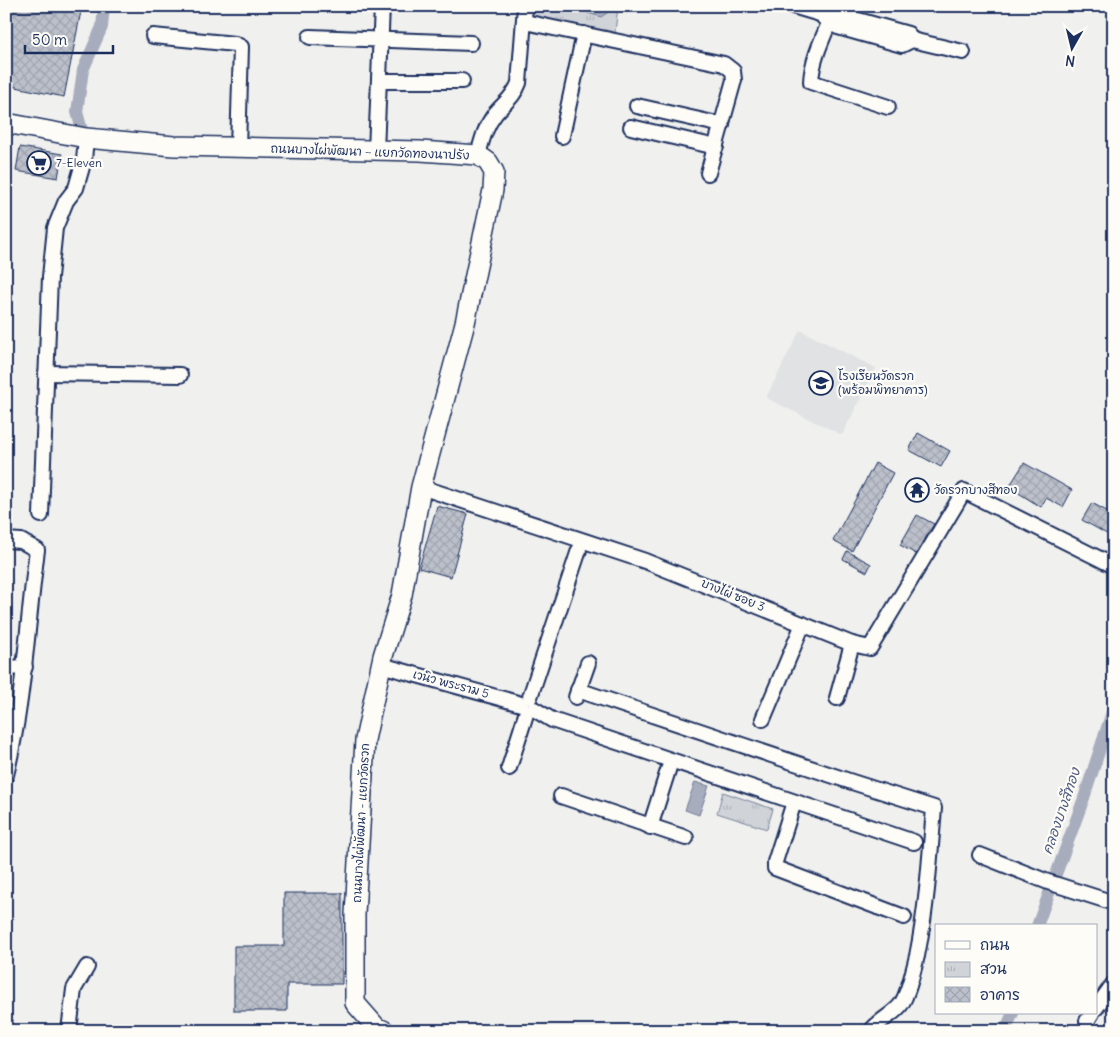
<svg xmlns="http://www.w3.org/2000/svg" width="1120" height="1037" viewBox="0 0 1120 1037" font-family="Delius,'Playpen Sans Thai',sans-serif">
<defs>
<pattern id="park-tufts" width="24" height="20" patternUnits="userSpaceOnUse" patternTransform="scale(1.25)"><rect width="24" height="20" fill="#d0d3d8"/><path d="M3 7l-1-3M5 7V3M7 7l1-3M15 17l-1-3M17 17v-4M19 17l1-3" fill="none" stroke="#b2b5bc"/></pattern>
<pattern id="building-cross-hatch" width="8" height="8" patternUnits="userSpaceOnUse" patternTransform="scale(1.25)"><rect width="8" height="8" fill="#bbc0ca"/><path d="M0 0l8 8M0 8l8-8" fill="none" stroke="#a0a5b0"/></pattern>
</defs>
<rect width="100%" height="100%" fill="#f0f0ee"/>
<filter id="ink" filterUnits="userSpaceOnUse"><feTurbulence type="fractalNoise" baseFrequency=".02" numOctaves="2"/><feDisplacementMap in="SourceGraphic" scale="10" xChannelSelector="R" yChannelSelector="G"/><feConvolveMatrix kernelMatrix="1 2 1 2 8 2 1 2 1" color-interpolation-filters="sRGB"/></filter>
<g filter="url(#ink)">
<!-- built -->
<path fill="#e0e2e3" d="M800,330L876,368L842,435L766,398Z"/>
<!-- park -->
<g fill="url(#park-tufts)" stroke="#76819b">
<path d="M525,6H618L614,41L525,22Z"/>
<path d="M723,792L773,809L767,829L717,813Z"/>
</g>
<!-- water -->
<g fill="#a7adbd" stroke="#6f7b97">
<path d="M564,6H609L607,13L601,17Z"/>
<path d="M695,782L709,786L699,815L685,810Z"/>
</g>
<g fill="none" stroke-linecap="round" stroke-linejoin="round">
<!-- canal -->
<g stroke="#a7adbd" stroke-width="12">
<path d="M82,130L77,112L83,70L102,27L104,6"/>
<path d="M1037,926L1084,798L1114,706"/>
<path d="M1005,1031L1013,1013"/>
</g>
</g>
<!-- building -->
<g fill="url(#building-cross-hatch)" stroke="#1b2f5e">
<path d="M14,6H82L64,97L6,85V46Z"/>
<path d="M20,147L62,154L58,178L16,171Z"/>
<path d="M918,433L950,451L941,467L909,450Z"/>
<path d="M875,463L893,473L852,551L833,541Z"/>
<path d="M1024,463L1072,490L1063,507L1046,498L1041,507L1009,487Z"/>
<path d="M1092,503L1114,515V538L1082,520Z"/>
<path d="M437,506L468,514L451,577L419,568Z"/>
<path d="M917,515L934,524L916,554L900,545Z"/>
<path d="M847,551L871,564L867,572L843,559Z"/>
<path d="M284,893H342V984H287V1011H234V946H284Z"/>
</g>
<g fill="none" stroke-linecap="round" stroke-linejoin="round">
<!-- street casing -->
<g stroke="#1b2f5e" stroke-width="18">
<g id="street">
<path d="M793,6L820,14L833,13L908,34L912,40L963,52"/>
<path d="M836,6C827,30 812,56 811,82L888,107"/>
<path d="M824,18L838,27L902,45L912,40"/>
<path d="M525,22L724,64L733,71L734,80L708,173"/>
<path d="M153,36L235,44L241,47L238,148"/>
<path d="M310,37L471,43"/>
<path d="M379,81H462"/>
<path d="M637,106L722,125"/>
<path d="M631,127L716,147"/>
<path d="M562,136L584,34"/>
<path d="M376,151L382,6"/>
<path d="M478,155C482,140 485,127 495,114C504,103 514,97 519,83L525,6"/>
<path d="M46,373L180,375"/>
<path d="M421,487L645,561L852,644L870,648L964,491L1114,566"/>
<path d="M41,515L50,277L55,228L66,201L76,188L84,160L86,138"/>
<path d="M6,540L21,541L37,550C27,625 24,701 6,775"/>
<path d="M381,665L521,704"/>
<path d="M6,668L25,667"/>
<path d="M578,690L852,782L934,808C930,857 927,907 917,956C913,971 910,989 902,1003C894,1015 880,1019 871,1031"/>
<path d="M530,697L579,550"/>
<path d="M576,697L588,663"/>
<path d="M837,698L852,644"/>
<path d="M534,709L552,720L914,842"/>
<path d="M763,719L803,624"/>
<path d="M509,768L527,711"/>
<path d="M561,796L686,838"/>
<path d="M794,802L775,862V868L904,917"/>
<path d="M650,827L671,761"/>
<path d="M980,855L1048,882L1114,903"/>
<path d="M1096,1008L1114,983"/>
<path d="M1087,1021L1092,1013"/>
<path d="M69,1031L74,989L87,967"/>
</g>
</g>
<!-- secondary casing -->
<g stroke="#1b2f5e" stroke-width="22">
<path id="secondary" d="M6,123L86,138L174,146L420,151L478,155L488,162L494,172L493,190L465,323L421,487L402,595L383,656L365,740L355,914V1003L376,1027L385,1031"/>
</g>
<!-- street -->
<use href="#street" stroke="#fdfcf7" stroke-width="14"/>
<!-- secondary -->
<use href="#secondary" stroke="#fdfcf7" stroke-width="19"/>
</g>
</g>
<!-- icons -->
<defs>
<g id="supermarket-ring" transform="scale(1.25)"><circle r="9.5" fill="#fdfcf7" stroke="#1b2f5e" stroke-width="1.5"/><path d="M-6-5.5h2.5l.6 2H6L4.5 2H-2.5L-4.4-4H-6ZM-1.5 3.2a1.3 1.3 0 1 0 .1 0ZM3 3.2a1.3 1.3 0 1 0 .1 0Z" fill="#1b2f5e"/></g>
<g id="school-ring" transform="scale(1.25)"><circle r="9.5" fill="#fdfcf7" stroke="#1b2f5e" stroke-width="1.5"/><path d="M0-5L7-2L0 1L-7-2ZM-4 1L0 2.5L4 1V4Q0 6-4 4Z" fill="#1b2f5e"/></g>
<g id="temple-ring" transform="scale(1.25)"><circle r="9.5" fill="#fdfcf7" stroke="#1b2f5e" stroke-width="1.5"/><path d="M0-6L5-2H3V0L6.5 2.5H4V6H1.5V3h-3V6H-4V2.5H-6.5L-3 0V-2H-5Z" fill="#1b2f5e"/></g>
</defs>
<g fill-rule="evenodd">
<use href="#supermarket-ring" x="39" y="163"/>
<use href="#school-ring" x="821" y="383"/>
<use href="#temple-ring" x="917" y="490"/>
</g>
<g text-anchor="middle" stroke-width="4.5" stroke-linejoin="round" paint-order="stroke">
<!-- street labels -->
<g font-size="12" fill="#1b2f5e" stroke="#fdfcf7">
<text transform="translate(370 152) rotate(2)" y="4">ถนนบางไผ่พัฒนา – แยกวัดทองนาปรัง</text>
<text transform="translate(733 595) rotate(22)" y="4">บางไผ่ ซอย 3</text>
<text transform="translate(451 684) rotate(15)" y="4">เวนิว พระราม 5</text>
<text transform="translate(361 823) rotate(-87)" y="4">ถนนบางไผ่พัฒนา - แยกวัดรวก</text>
</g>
<!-- poi labels -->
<g font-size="12" fill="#1b2f5e" stroke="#fdfcf7" text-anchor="start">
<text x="56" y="167">7-Eleven</text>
<text x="838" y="380">โรงเรียนวัดรวก<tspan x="838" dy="14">(พร้อมพิทยาคาร)</tspan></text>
<text x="934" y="494">วัดรวกบางสีทอง</text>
</g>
<!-- water labels -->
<g font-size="14" font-style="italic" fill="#4c5b7f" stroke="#fdfcf7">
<text transform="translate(1061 811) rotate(-71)" y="5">คลองบางสีทอง</text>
</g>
</g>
<!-- margin -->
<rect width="1120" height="1037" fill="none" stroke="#fdfcf7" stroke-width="25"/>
<rect x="12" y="12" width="1095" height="1012" fill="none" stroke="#1b2f5e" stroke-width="2" filter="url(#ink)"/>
<!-- legend -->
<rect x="935" y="924" width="162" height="90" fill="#fdfcf7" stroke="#a3aaba"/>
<rect x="945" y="941" width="25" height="8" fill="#fdfcf7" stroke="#a3aaba"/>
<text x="980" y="950" font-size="15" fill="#1b2f5e">ถนน</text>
<rect x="945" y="962" width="25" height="15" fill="url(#park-tufts)" stroke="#a3aaba"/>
<text x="980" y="974" font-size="15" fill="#1b2f5e">สวน</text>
<rect x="945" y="987" width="25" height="15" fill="url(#building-cross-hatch)" stroke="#a3aaba"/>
<text x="980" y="1000" font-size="15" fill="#1b2f5e">อาคาร</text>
<!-- north arrow -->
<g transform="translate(1072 48) rotate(188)" stroke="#fdfcf7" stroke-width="4" paint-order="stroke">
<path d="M0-4L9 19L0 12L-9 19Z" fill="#1b2f5e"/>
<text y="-8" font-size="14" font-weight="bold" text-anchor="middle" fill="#1b2f5e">N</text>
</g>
<!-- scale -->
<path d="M25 45v8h88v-8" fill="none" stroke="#1b2f5e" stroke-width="2.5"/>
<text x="32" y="45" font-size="15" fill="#1b2f5e" stroke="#fdfcf7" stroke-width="4" paint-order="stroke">50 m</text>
</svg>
